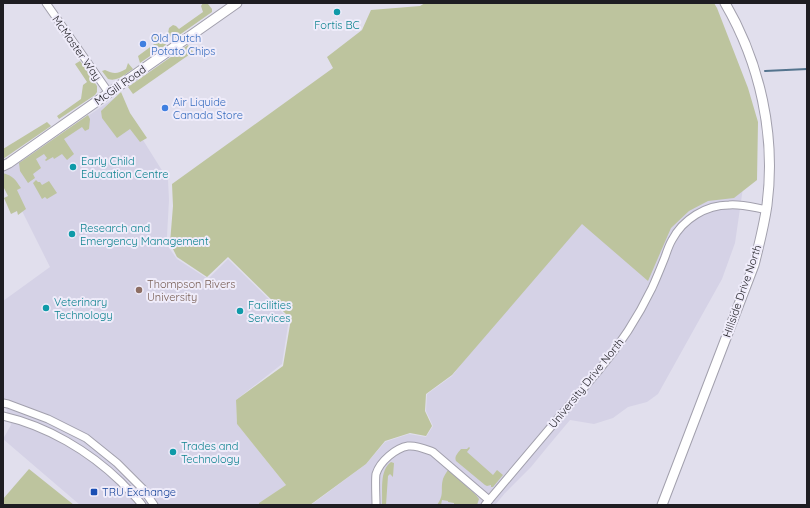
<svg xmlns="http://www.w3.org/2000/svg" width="810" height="508" viewBox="0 0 810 508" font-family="Quicksand,sans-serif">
<rect width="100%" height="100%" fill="#e1dfed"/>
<!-- built -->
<g fill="#d5d2e6">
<path d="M116,97L168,180L169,200L167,236V245L177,259L208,279L228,259L289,319L282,364L236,400L237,424L286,485L259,503V505H80L3,439L11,425L3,398V301L50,267L3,173Z"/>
<path d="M745,174L735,243L722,279L658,394L647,402L628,407L613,418L594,424L570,420L549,445L531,467L505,493L495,505H311L366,464L385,442L409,434L426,437L433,426L426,411L427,394L452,376L578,214Z"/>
</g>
<!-- green -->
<g fill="#bdc49e">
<path d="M203,3L208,4L212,9V12L175,38L171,37L168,33L169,28L173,25L176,26L179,29L203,12L201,6Z"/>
<path d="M425,3H714L717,8L748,88L758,122L757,180L734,198L708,201L689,211L671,228L648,281L582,224L452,375L426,394L425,411L432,426L426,436L410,433L385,441L366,464L310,505H259V503L286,485L237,424L236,400L283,366L291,319L228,257L207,277L177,257L170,243L173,206L172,184L333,68L327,57L362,30L371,10L420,6Z"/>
<path d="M158,34L166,45L140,63L138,56L157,42L153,37Z"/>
<path d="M188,45L193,52L133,94L128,87Z"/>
<path d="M80,61L97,86V92L95,95L59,119L57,116L81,99L83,85L87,82L75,64Z"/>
<path d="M128,63L133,69C125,74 118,82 108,79L102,71L105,70C114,74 117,74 126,69Z"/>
<path d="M121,92L130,113L147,138L140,142L130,129L117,138L102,118L101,111Z"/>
<path d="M88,115L90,119L89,129L85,131L82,127L64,139L74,154L67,160L62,154L54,159L53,157L46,161L45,160L47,158L44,154L36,159L41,168L33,174L35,178L28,183L20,171L19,163Z"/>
<path d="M47,122L51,126L3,159V149Z"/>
<path d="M3,173C13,176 15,179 21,188L17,190L26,209L18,215L17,211L11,214L4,198L8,196L3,186Z"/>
<path d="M36,180L38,182H40L42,185L49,181L57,193L47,199L45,197L42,199L33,183Z"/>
<path d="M469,447L470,448L467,452L493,475L497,470L503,475L493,487H491V485L487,486L485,485L456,461C454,456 458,453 461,449H467Z"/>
<path d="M391,462L394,463L393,476V477L390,474L388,476L386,505H382C383,491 379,471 391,462Z"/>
<path d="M29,469L74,505H3V499Z"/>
<path d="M448,470L476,495L479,499L477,505H454V503L448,502V501L442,500L441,505H437C445,494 440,490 443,479C444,476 446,473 448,470Z"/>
</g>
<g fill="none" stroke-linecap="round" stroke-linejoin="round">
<!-- stream -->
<path stroke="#54748e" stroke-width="2" d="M765,71L807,69"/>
<!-- minor casing -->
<g stroke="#a2a0ad" stroke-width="9">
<g id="minor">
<path d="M46,3L109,93"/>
<path d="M3,403L8,404L48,419L86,438L117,463L143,489L154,505"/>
<path d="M3,416C47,426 89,451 121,482C128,490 136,496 142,505"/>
<path d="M376,505C376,497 375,480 376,474C380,461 396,448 408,446C417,445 425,449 433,452L489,500"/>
<path d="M485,505L599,370C620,345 638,317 652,288C657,277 661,267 665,257C667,251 669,245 672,240C683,219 706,205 729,205C740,204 752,207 763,209"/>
</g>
</g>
<!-- tertiary casing -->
<g stroke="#a2a0ad" stroke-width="11">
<g id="tertiary">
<path d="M3,166L9,163L237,3"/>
<path d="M662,505L754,265C759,245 764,226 767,205C776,135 760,63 725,3"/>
</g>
</g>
<!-- minor -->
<use href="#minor" stroke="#fff" stroke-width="7"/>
<!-- tertiary -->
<use href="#tertiary" stroke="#fff" stroke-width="9"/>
</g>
<!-- markers -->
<g fill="#0f9aa8" stroke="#efecfa" stroke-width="1.5">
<circle cx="337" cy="12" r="4"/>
<circle cx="73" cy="167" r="4"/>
<circle cx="72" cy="234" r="4"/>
<circle cx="46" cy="308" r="4"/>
<circle cx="240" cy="311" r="4"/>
<circle cx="173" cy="452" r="4"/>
</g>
<g fill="#3f7fe0" stroke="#efecfa" stroke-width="1.5">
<circle cx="143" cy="44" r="4"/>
<circle cx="165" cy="108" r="4"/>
</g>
<circle fill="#8d6e63" stroke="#efecfa" stroke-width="1.5" cx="139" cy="290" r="4"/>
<rect fill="#1a4fb4" stroke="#efecfa" stroke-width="1.5" x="90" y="488" width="8" height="8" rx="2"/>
<g text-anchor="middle" stroke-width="4" stroke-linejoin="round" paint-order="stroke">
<!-- culture labels -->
<g font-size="11" fill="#0d838f" stroke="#efecfa" text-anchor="start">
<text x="337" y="29" text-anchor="middle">Fortis BC</text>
<text x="81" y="165">Early Child<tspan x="81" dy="13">Education Centre</tspan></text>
<text x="80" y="232">Research and<tspan x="80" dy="13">Emergency Management</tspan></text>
<text x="54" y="306">Veterinary<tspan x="54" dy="13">Technology</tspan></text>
<text x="248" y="309">Facilities<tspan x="248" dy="13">Services</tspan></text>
<text x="181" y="450">Trades and<tspan x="181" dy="13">Technology</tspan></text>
</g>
<!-- shop labels -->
<g font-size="11" fill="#366cbe" stroke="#efecfa" text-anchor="start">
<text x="151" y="42">Old Dutch<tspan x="151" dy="13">Potato Chips</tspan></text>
<text x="173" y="106">Air Liquide<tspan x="173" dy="13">Canada Store</tspan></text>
</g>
<!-- street labels -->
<g font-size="11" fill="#1e1d22" stroke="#efecfa">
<text transform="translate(77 48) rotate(55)" y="4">McMaster Way</text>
<text transform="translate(120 85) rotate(-35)" y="4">McGill Road</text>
<text transform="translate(742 291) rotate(-71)" y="4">Hillside Drive North</text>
<text transform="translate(586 383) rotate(-51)" y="4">University Drive North</text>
</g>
<!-- education labels -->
<g font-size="11" fill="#785e54" stroke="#efecfa" text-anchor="start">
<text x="147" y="288">Thompson Rivers<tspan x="147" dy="13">University</tspan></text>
</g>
<!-- transit labels -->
<g font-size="11" fill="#164399" stroke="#efecfa" text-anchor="start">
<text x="102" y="496">TRU Exchange</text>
</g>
</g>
<!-- border -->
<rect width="810" height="508" fill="none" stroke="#1e1d22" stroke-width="8"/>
</svg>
